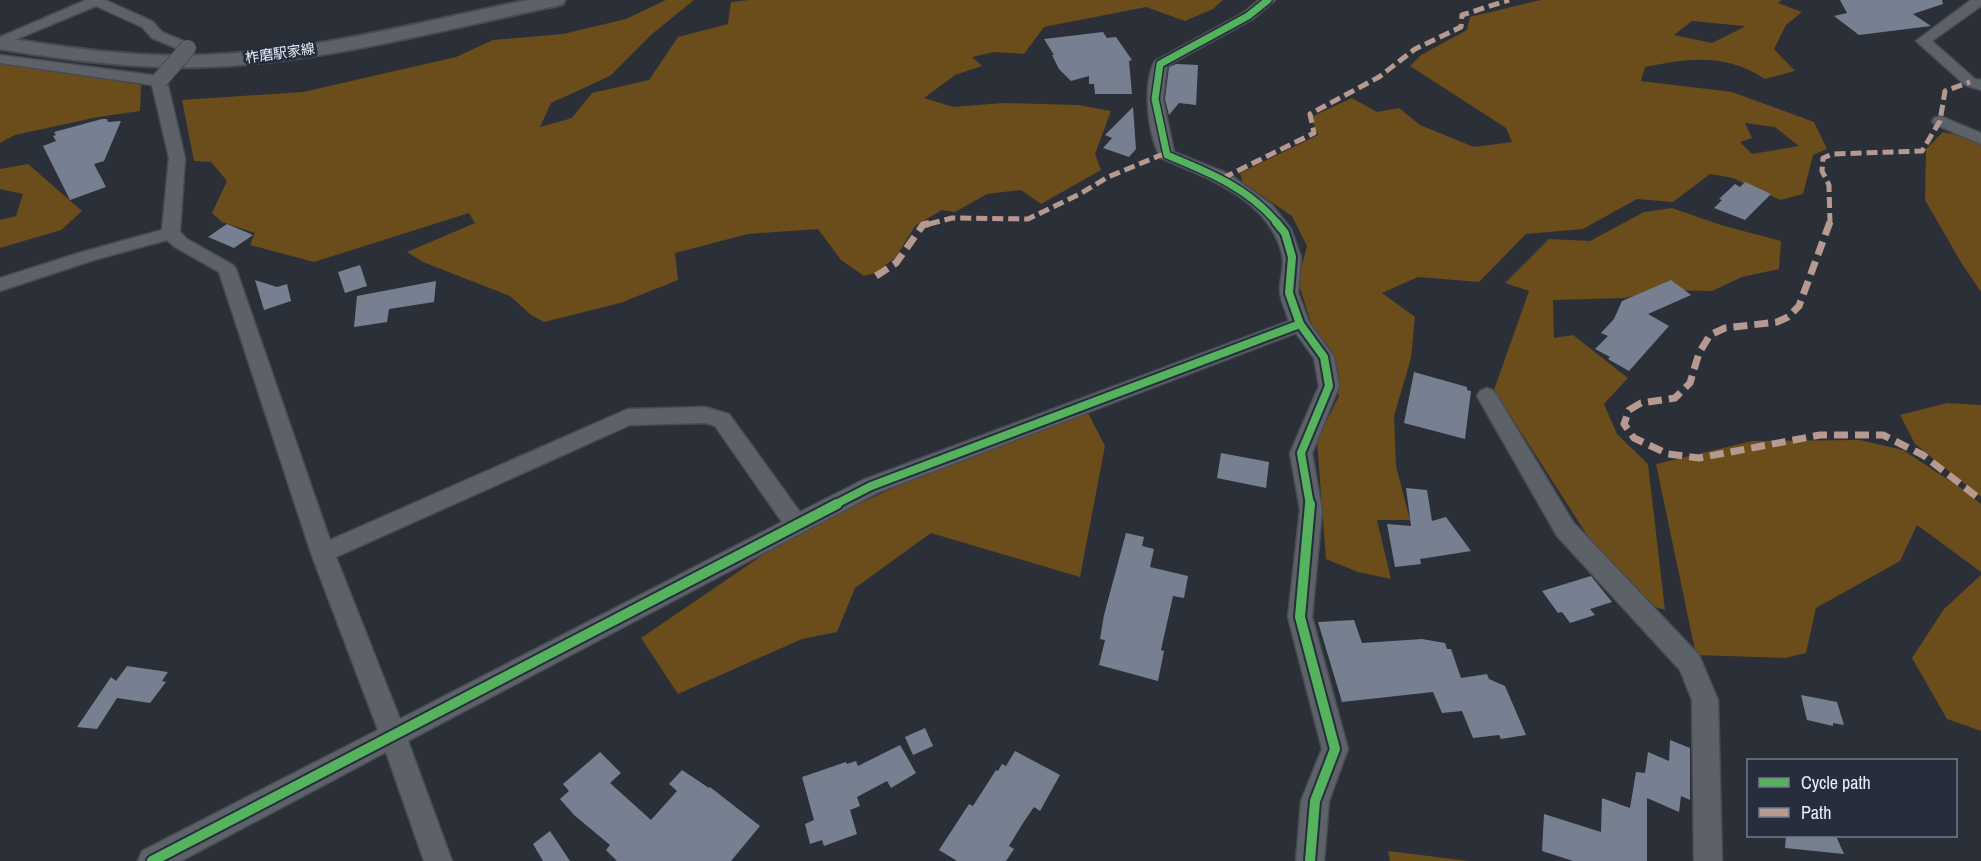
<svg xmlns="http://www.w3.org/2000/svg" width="1981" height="861" viewBox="0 0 1981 861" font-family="'Archivo Narrow','Noto Sans JP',sans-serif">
<rect width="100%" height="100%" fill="#2b2f38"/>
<!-- forest -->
<g fill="#6b4c1b" fill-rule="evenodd">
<path d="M666,0H694L652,34L610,76L551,103L540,127L572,118L592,93L649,80L678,37L728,24L731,2L749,0H1223L1213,9L1185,21L1146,7L1044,27L1024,54L994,52L972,57L982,66L955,75L924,98L953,107L1003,103L1078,105L1111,111L1095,154L1101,170L1041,204L1021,190L987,194L955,212L942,210L915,226L896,257L875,273L864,276L841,260L818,229L748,234L675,253L678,280L620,303L544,322L531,315L510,296L423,262L407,252L475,223L469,213L314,262L250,245L255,233L222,222L212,213L227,181L211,162L194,161L182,100L303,92L456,57L493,40L563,34L626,19Z"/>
<path d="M1541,0H1782L1778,3L1802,12L1786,25L1774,49L1795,71L1765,79C1725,53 1689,58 1645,67L1641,81L1732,92L1814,122L1827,149L1813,155L1803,194L1780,200L1733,178L1710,174L1673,202L1637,199L1583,229L1526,234L1479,282L1418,277L1382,293L1415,317L1411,358L1394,416L1396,466L1410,520H1377L1391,579L1358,572L1326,559L1317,440L1339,396L1316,339L1298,281L1307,246L1292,216L1243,183L1240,173L1318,135L1311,117L1352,98L1377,112L1399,108L1420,125L1474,147L1512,142L1506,128L1410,66L1421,55L1467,30L1470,17ZM1692,21L1744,26V27L1712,43L1674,35ZM1745,123L1775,127L1799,146L1752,154L1740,142L1752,138Z"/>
<path d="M0,61L141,85L140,111L98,117L15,135L0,143Z"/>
<path d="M1943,132L1966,137L1981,144V292L1962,264L1925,200L1926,149Z"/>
<path d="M28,164L82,211L61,230L0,248V220L16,216L23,194L0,189V169Z"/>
<path d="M1672,208L1721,225L1781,241L1779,269L1742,277L1712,291L1662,290L1624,298L1553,300L1554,338L1573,335L1628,378L1604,404L1617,434L1648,464L1665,610L1649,605L1587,535L1494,390L1529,291L1505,283L1549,239L1590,241L1644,212Z"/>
<path d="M1947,403L1981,405V497L1915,444L1900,415Z"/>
<path d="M1088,413L1105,446L1080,577L931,533L855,588L837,632L802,639L678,694L641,638L795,533L920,476Z"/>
<path d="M1860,440L1903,450L1964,490L1981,504V572L1917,525L1900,561L1816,608L1806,653L1785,658L1696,655L1656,464L1752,441Z"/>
<path d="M1981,575V731L1947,719L1912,658L1944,609Z"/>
<path d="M1388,851L1469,861H1470H1390Z"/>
</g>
<!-- building -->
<g fill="#778091">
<path d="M1840,0H1942L1943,4L1913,14L1931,26L1859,35L1834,16L1847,13Z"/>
<path d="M1103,32L1107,38L1116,37L1132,60L1129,61L1132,94H1095L1094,84H1089V76L1071,81L1059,69L1052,55H1054L1044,39Z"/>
<path d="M1176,64L1198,65L1196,105L1179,103L1169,115L1165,99L1169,67Z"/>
<path d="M1133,107L1136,149L1129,157L1103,148L1112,138L1105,135Z"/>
<path d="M102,119H107L108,122L121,121L104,161L94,164L106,187L70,200L43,146L56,141L53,136L56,135L54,132Z"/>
<path d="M1745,182L1771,194L1745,220L1714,208L1722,200L1719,199L1735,184L1740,187Z"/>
<path d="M227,224L253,235L234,248L208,237Z"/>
<path d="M360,265L367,286L345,293L338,272Z"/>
<path d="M255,280L277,287L287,284L291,301L264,310Z"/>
<path d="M1671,280L1691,295L1648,314L1669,326L1629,371L1608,359L1610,357L1595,349L1608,336L1601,333L1614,319L1622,301Z"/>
<path d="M436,281L434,302L389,309L387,322L354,327L357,296Z"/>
<path d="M1414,372L1467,387V390L1471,391L1465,439L1404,423Z"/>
<path d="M1221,453L1269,462L1266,488L1217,478Z"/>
<path d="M1406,488L1427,490L1432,521L1446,517L1471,551L1420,559L1421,564L1395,567L1387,524L1411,526Z"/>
<path d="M1126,533L1144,537L1142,546L1154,549L1150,567L1188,576L1184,598L1173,596L1161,650L1164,651L1158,681L1099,665L1105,640L1100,639L1104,615Z"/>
<path d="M1591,576L1612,602L1590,609L1595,615L1570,623L1562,612L1558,613L1542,591Z"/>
<path d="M1354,620L1362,643L1422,639L1445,643L1447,649H1451L1461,678L1487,674L1489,679L1505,686L1526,735L1501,739L1499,735L1473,738L1462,711L1442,713L1433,692L1342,702L1318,622Z"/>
<path d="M127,666L168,672L162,681L166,682L150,703L117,698L97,729L77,727L111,677L116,681Z"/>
<path d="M1801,695L1837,702L1844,725L1833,723V726L1807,720Z"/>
<path d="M925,728L933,746L913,755L905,737Z"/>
<path d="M1670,740L1690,748V800L1681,796L1679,812L1647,798V861H1573L1542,851L1544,814L1601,832L1602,798L1630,808L1636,772L1645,773L1648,752L1669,761Z"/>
<path d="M900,745L916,773L891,788L887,781L857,797L860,806L850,810L857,834L824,846L822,840L810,844L805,824L814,820L802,777L846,762L847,764L856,761L858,766Z"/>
<path d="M1015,751L1060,775L1040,811L1034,807L1023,823L1009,846L1014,849L1006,861H957L939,850L969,804L973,806L996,770L998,771L1002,764L1006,766Z"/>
<path d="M600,752L621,773L610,783L651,820L677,791L669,784L682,770L709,788L710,787L760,826L731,861H617L606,850L610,845L574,815L560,799L569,791L563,784Z"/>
<path d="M550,831L570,861H543L533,844Z"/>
<path d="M1786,836H1836L1844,854L1785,848Z"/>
</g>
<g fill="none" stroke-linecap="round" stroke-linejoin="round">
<!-- street casing -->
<g stroke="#474b52" stroke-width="3">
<g id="street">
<path d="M86,0H105L152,21L162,32L193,45L195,48L188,52L183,51L152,38L142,27L96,6L0,46V37Z"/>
<path d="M1259,0H1275L1253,19L1167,66L1163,99L1174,152L1229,174L1272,205L1291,229L1301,257L1298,293L1309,322L1334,357L1339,386L1312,453L1322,510L1312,617L1348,749L1329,801L1324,861H1296L1301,801L1322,749L1288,617L1300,510L1290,453L1319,386L1314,358L1296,333L879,492L408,741L452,861H424L386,752L181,861H138L142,851L378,730L311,553L219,272L175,247L167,240L94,260L0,291V278L82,252L162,230L169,158L152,85L0,63V55L159,76L167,81L185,158L180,232L187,239L233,265L236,269L330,540L628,409L705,407L729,414L800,512L863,480L1289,321C1286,311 1280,300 1280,290C1280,278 1285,265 1282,254C1269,199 1207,178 1161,158C1148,137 1142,83 1155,61L1243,13ZM705,423L715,426L782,522L400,719L336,557L630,425Z"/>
<path d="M1971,0H1981V6L1932,41L1975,79L1981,80V90L1965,85L1916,41Z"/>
<path d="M1940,116L1981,133V144L1934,124L1932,121L1934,118Z"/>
<path d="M1487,388L1494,391L1573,522L1699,655L1718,700L1722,861H1694L1692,700L1680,670L1557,536L1477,396L1480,391Z"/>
</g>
</g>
<!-- secondary casing -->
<g stroke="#474b52" stroke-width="4">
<path id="secondary" d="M528,0H565L563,4L556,6C440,30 322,63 203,67C135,69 67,60 0,49V37C68,48 136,58 204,55C314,51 421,22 528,0Z"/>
</g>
<!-- street -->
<use href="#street" fill="#5d6168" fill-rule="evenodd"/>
<!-- secondary -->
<use href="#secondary" fill="#5d6168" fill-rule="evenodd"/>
<!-- street-bridge casing -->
<g stroke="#474b52" stroke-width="18" stroke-linecap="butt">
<path id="street-bridge" d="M159,81L188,48"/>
</g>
<!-- street-bridge -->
<use href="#street-bridge" stroke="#5d6168" stroke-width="16"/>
<!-- quiet-far1 -->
<g stroke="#b69a8f" stroke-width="5" stroke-dasharray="11 5" stroke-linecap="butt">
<path d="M1223,178L1314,133L1310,114L1379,77L1415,49L1461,27L1462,15L1509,0"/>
<path d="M929,224L952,218L1028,219L1080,194L1108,177L1161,155H1167"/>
<path d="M1830,224L1829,185L1822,171L1823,158L1833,154L1922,151L1940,121L1945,91L1970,82"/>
</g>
<!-- quiet -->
<g stroke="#b69a8f" stroke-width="7" stroke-dasharray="14 7" stroke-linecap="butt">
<path d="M1830,222L1799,306L1788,317L1777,322L1725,328L1710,335L1699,353L1690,383L1675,398L1641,403L1629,410L1624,424L1634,438L1668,454L1699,458L1820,435H1883L1923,455L1981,500"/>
<path d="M876,276L896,263L923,225L935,222"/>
</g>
<!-- cycleway-far2 casing -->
<g stroke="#262e3d" stroke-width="10">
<path id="cycleway-far2" d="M1268,0L1248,16L1160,64L1155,99L1167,155C1208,172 1249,188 1278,224"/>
</g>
<!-- cycleway-far1 casing -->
<g stroke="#262e3d" stroke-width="12">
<g id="cycleway-far1">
<path d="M1276,222L1285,233L1292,257L1289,293L1300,324L1324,357L1329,386L1301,453L1310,505"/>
<path d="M834,505L871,486L1300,324"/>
</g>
</g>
<!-- cycleway casing -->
<g stroke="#262e3d" stroke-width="14">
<g id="cycleway">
<path d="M1310,504L1300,617L1335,749L1315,801L1310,861"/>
<path d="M152,861L837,504"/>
</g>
</g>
<!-- cycleway-far2 -->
<use href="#cycleway-far2" stroke="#56b35d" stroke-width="7"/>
<!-- cycleway-far1 -->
<use href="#cycleway-far1" stroke="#56b35d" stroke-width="8"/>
<!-- cycleway -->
<use href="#cycleway" stroke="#56b35d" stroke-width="10"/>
</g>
<g text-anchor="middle" stroke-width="6" stroke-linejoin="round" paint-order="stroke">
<!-- far-street labels -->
<g font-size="14" fill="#e9eef8" stroke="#262e3d">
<text transform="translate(280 53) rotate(-8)" y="5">柞磨駅家線</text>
</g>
</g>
<!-- legend -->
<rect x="1747" y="759" width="210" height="78" fill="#262e3d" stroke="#747b88" stroke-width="1.5"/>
<rect x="1759" y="778" width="30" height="9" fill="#56b35d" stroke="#747b88" stroke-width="1.5"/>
<text x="1801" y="789" font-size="18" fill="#e9eef8">Cycle path</text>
<rect x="1759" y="808" width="30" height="9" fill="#b69a8f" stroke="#747b88" stroke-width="1.5"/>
<text x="1801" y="819" font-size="18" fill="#e9eef8">Path</text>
</svg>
